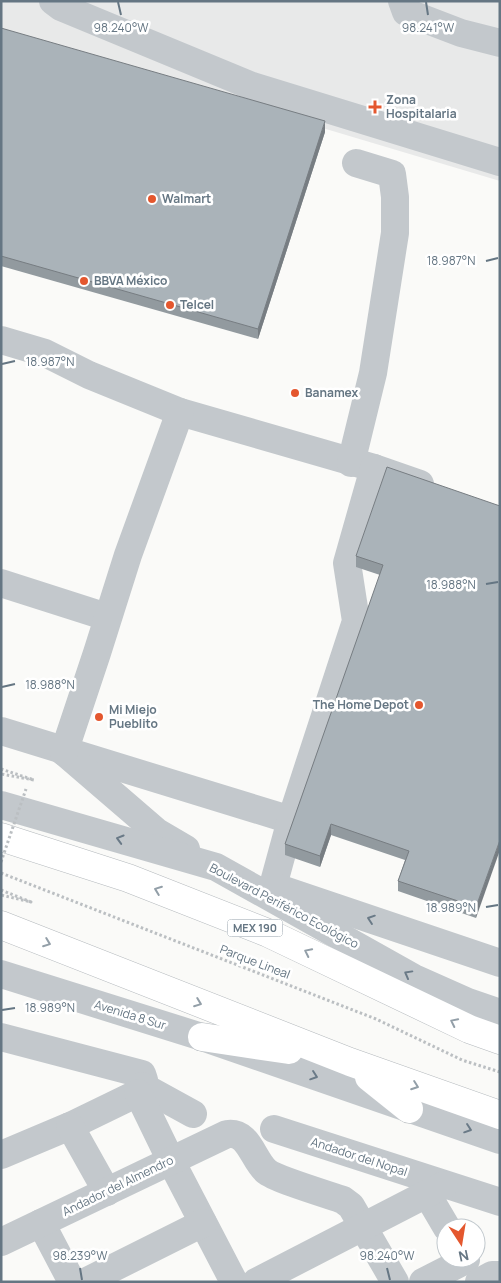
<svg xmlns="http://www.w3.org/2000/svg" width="501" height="1283" viewBox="0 0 501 1283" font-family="Manrope,sans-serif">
<rect width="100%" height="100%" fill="#fafaf8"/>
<!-- built -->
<path fill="#e8e9e9" d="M1,1H500V181L1,32Z"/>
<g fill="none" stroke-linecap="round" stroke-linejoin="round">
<!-- highway casing -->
<g stroke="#b4b9bd" stroke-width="29">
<g id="highway">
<path d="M1,837L128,878L268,933L469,1029L500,1040"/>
<path d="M1,925L350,1062L500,1115"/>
<path d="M202,1037L289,1050"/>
<path d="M369,1077L409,1109"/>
</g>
</g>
<!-- path -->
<g stroke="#bbbfc2" stroke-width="3" stroke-dasharray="2.5 2.5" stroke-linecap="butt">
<path d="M1,769L34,780L1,774"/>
<path d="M1,873L376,1019L462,1060L500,1072"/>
<path d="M1,890L31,902L1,895"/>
</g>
<!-- minor -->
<g stroke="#c3c8cc" stroke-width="28">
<path d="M53,1L61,7L252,86L500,162"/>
<path d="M402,1L406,12L461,33L500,43"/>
<path d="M1,340L45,353L89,375L180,412L374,468L420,484"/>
<path d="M351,463L373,373L395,233V197L392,174L356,163"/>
<path d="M1,583L107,617"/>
<path d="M1,731L291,820"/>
<path d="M64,752L157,832L186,849"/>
<path d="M64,752L97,653L128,555L180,412"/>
<path d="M1,805L216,867L414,978L468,1002L500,1013"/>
<path d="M273,886L291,820L356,621L347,563L374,468"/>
<path d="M278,888L500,963"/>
<path d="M1,974L202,1037L500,1140"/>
<path d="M1,1037L142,1074L144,1080L138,1093L70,1126L1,1155"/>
<path d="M142,1086L193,1114"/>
<path d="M138,1093L171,1161L234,1282"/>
<path d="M70,1126L107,1192"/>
<path d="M274,1129L500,1202"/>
<path d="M427,1194L447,1228"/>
<path d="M41,1223L72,1282"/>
<path d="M1,1242L227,1134C249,1131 252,1158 266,1171C275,1179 329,1195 343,1200L351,1206L395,1282"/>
<path d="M85,1282L203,1223"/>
<path d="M256,1282L444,1185"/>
<path d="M423,1282L466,1260L465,1258"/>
<path d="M479,1282L492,1275H500"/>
</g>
<!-- highway -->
<use href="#highway" stroke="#fff" stroke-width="28"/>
<!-- path-bridge -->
<path stroke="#bbbfc2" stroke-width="3" stroke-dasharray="2.5 2.5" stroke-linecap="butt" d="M1,862L26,789"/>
</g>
<!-- wall -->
<g fill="#929a9f">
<path d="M1,28L325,132L258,339L1,266Z"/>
<path d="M500,506L476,918L398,891V881L405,860L331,835L320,867L285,855V844L380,575L356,567V556Z"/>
</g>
<!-- shaded-wall -->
<g fill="#777d82">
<path d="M325,121V132L258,339V329Z"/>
<path d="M331,824V835L320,867V856Z"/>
<path d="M500,840V850L476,918V907Z"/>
</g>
<!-- building -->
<g fill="#aab3b9" stroke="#777d82">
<path d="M1,28L325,121L258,329L1,256Z"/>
<path d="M387,467L500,506V840L476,907L398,881L409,851L331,824L320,856L285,844L383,565L356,556Z"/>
</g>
<!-- one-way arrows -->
<defs><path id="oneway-chevron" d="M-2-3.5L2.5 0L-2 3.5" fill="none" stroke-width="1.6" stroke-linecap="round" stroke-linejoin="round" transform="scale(1.25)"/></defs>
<g stroke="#6a7a87">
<use href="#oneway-chevron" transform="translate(120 839) rotate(-164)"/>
<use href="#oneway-chevron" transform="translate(371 919) rotate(-161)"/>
<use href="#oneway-chevron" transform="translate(408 974) rotate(-151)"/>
<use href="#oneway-chevron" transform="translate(314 1076) rotate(19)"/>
<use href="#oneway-chevron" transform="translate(468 1129) rotate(19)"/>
</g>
<g stroke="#939fa8">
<use href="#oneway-chevron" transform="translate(158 890) rotate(-159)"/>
<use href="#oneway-chevron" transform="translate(47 943) rotate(21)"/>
<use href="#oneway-chevron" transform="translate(308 952) rotate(-154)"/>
<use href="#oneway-chevron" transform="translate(198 1003) rotate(21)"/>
<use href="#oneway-chevron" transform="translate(454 1022) rotate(-154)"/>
<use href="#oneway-chevron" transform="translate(415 1086) rotate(20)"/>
</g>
<!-- ticks -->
<path fill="none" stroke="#657683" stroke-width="2" d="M118,2L121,15M426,2L428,15M486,261L498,258M2,364L15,361M486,584L498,582M2,687L15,684M486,907L498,905M2,1010L15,1008M80,1268L82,1280M387,1268L390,1280"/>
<!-- markers -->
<g fill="#e4572e" stroke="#fff" stroke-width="2">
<path d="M372.5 99.5h5v5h5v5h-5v5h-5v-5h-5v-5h5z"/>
<circle cx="152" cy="199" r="5"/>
<circle cx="84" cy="281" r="5"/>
<circle cx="170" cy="305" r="5"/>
<circle cx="295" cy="393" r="5"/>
<circle cx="419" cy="705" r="5"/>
<circle cx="99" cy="717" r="5"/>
</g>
<g text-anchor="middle" stroke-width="5" stroke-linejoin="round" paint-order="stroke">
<!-- shield labels -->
<rect fill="#fff" stroke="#939fa8" stroke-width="1" x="227.5" y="919.5" width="55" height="17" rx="4"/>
<g font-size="11" font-weight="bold" fill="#657683">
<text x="255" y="932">MEX 190</text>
</g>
<!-- poi labels -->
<g font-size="12" font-weight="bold" fill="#657683" stroke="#fff" text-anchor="start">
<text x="386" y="104">Zona<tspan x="386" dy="14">Hospitalaria</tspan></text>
<text x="162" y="203">Walmart</text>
<text x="94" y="285">BBVA México</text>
<text x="180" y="309">Telcel</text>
<text x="305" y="397">Banamex</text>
<text x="409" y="709" text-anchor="end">The Home Depot</text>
<text x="109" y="714">Mi Miejo<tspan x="109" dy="14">Pueblito</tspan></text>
</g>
<!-- street labels -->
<g font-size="12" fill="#657683" stroke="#fff">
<text transform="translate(284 906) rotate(28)" y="4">Boulevard Periférico Ecológico</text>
<text transform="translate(255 962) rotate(21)" y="4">Parque Lineal</text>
<text transform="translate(130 1015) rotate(17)" y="4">Avenida 8 Sur</text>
<text transform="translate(359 1157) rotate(18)" y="4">Andador del Nopal</text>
<text transform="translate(118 1186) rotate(-26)" y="4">Andador del Almendro</text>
</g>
</g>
<g font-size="12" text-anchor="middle" fill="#657683" stroke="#fff" stroke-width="5" stroke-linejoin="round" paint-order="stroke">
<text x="121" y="32">98.240°W</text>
<text x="428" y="32">98.241°W</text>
<text x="451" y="265">18.987°N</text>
<text x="50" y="366">18.987°N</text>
<text x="451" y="589">18.988°N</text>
<text x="50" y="689">18.988°N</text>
<text x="451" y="912">18.989°N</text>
<text x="50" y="1012">18.989°N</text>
<text x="80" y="1260">98.239°W</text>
<text x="387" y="1260">98.240°W</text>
</g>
<!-- border -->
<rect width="501" height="1283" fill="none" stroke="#657683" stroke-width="5"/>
<!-- north arrow -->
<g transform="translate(461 1243) rotate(168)"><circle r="24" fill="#ffffff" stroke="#c1c8cd"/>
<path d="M0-4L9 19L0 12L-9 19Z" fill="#e4572e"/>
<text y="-8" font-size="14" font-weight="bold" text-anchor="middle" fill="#657683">N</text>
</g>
</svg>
